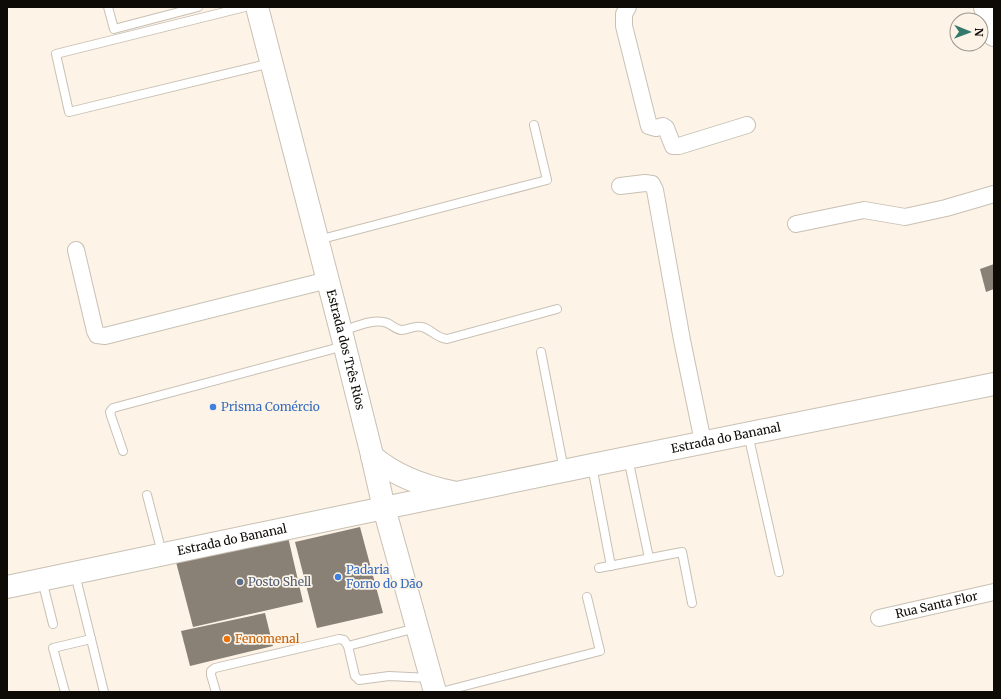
<svg xmlns="http://www.w3.org/2000/svg" width="1001" height="699" viewBox="0 0 1001 699" font-family="Merriweather,serif">
<rect width="100%" height="100%" fill="#fdf4e7"/>
<!-- building -->
<g fill="#898176">
<path d="M994,264V289L986,292L980,269Z"/>
<path d="M360,527L383,613L317,628L295,542Z"/>
<path d="M288,537L303,602L193,627L176,562Z"/>
<path d="M265,613L273,646L190,666L181,631Z"/>
</g>
<g fill="none" stroke-linecap="round" stroke-linejoin="round">
<!-- lane casing -->
<g stroke="#c8c0b4" stroke-width="10">
<g id="lane">
<path d="M108,7L114,29L198,7"/>
<path d="M245,7L56,54L69,112L271,63"/>
<path d="M318,240L547,180L534,125"/>
<path d="M342,331C355,327 374,318 387,323C392,325 395,329 401,330C408,330 415,325 422,327C431,329 436,338 447,339L557,309"/>
<path d="M541,352L564,470"/>
<path d="M748,434L779,572"/>
<path d="M123,451L111,416L110,412L113,408L344,346"/>
<path d="M628,458L649,558"/>
<path d="M592,466L611,566"/>
<path d="M147,495L162,553"/>
<path d="M599,568L682,552L692,603"/>
<path d="M75,574L104,692"/>
<path d="M42,580L53,624"/>
<path d="M348,646L416,628"/>
<path d="M65,692L53,648L91,639"/>
<path d="M216,692L211,675V671L215,668L339,639L344,640L348,646L355,676L359,680L389,676L430,678"/>
<path d="M441,692L600,651L587,597"/>
</g>
</g>
<!-- street casing -->
<g stroke="#c8c0b4" stroke-width="18">
<g id="street">
<path d="M628,7L624,14V26L649,126L656,128L663,126L666,128L673,146H679L747,125"/>
<path d="M620,186L645,183L652,184L655,190L682,340L703,442"/>
<path d="M796,224L864,210L905,217L946,208L994,194"/>
<path d="M76,250L95,331L97,335L105,336L328,280"/>
<path id="s1" d="M879,618L994,592"/>
</g>
</g>
<!-- secondary casing -->
<g stroke="#c8c0b4" stroke-width="24">
<g id="secondary">
<path d="M985,7L994,35"/>
<path d="M372,456C395,476 423,486 452,492"/>
<path id="s2" d="M384,508L592,465L994,384"/>
</g>
</g>
<!-- primary casing -->
<g stroke="#c8c0b4" stroke-width="24">
<g id="primary">
<path id="s3" d="M257,7L341,331L371,451L384,508L435,692"/>
<path id="s4" d="M7,587L384,508"/>
</g>
</g>
<!-- lane -->
<use href="#lane" stroke="#fff" stroke-width="8"/>
<!-- street -->
<use href="#street" stroke="#fff" stroke-width="16"/>
<!-- secondary -->
<use href="#secondary" stroke="#fff" stroke-width="22"/>
<!-- primary -->
<use href="#primary" stroke="#fff" stroke-width="22"/>
</g>
<!-- markers -->
<g fill="#3f7fe0" stroke="#fdf4e7" stroke-width="1.5">
<circle cx="213" cy="407" r="4"/>
<circle cx="338" cy="577" r="4"/>
</g>
<circle fill="#5c6f8a" stroke="#fdf4e7" stroke-width="1.5" cx="240" cy="582" r="4"/>
<circle fill="#e8710a" stroke="#fdf4e7" stroke-width="1.5" cx="227" cy="639" r="4"/>
<g text-anchor="middle" stroke-width="3.5" stroke-linejoin="round" paint-order="stroke">
<!-- street labels -->
<g font-size="12" fill="#0e0b07" stroke="#fdf4e7">
<text dy="4" stroke="none"><textPath href="#s3" startOffset="354">Estrada dos Três Rios</textPath></text>
<text dy="4" stroke="none"><textPath href="#s2" startOffset="349">Estrada do Bananal</textPath></text>
<text dy="4" stroke="none"><textPath href="#s4" startOffset="230">Estrada do Bananal</textPath></text>
<text dy="4" stroke="none"><textPath href="#s1" startOffset="59">Rua Santa Flor</textPath></text>
</g>
<!-- shop labels -->
<g font-size="12" fill="#366cbe" stroke="#fdf4e7" text-anchor="start">
<text x="221" y="411">Prisma Comércio</text>
<text x="346" y="574">Padaria<tspan x="346" dy="14">Forno do Dão</tspan></text>
</g>
<!-- service labels -->
<g font-size="12" fill="#4e5e75" stroke="#fdf4e7" text-anchor="start">
<text x="248" y="586">Posto Shell</text>
</g>
<!-- food labels -->
<g font-size="12" fill="#c56008" stroke="#fdf4e7" text-anchor="start">
<text x="235" y="643">Fenomenal</text>
</g>
</g>
<!-- border -->
<rect width="1001" height="699" fill="none" stroke="#0e0b07" stroke-width="16"/>
<!-- north arrow -->
<g transform="translate(969 32) rotate(91)"><circle r="19" fill="#fdf4e7" stroke="#9d978d"/>
<path d="M0-3L7 15L0 10L-7 15Z" fill="#35796c"/>
<text y="-6" font-size="11" font-weight="bold" text-anchor="middle" fill="#0e0b07">N</text>
</g>
</svg>
